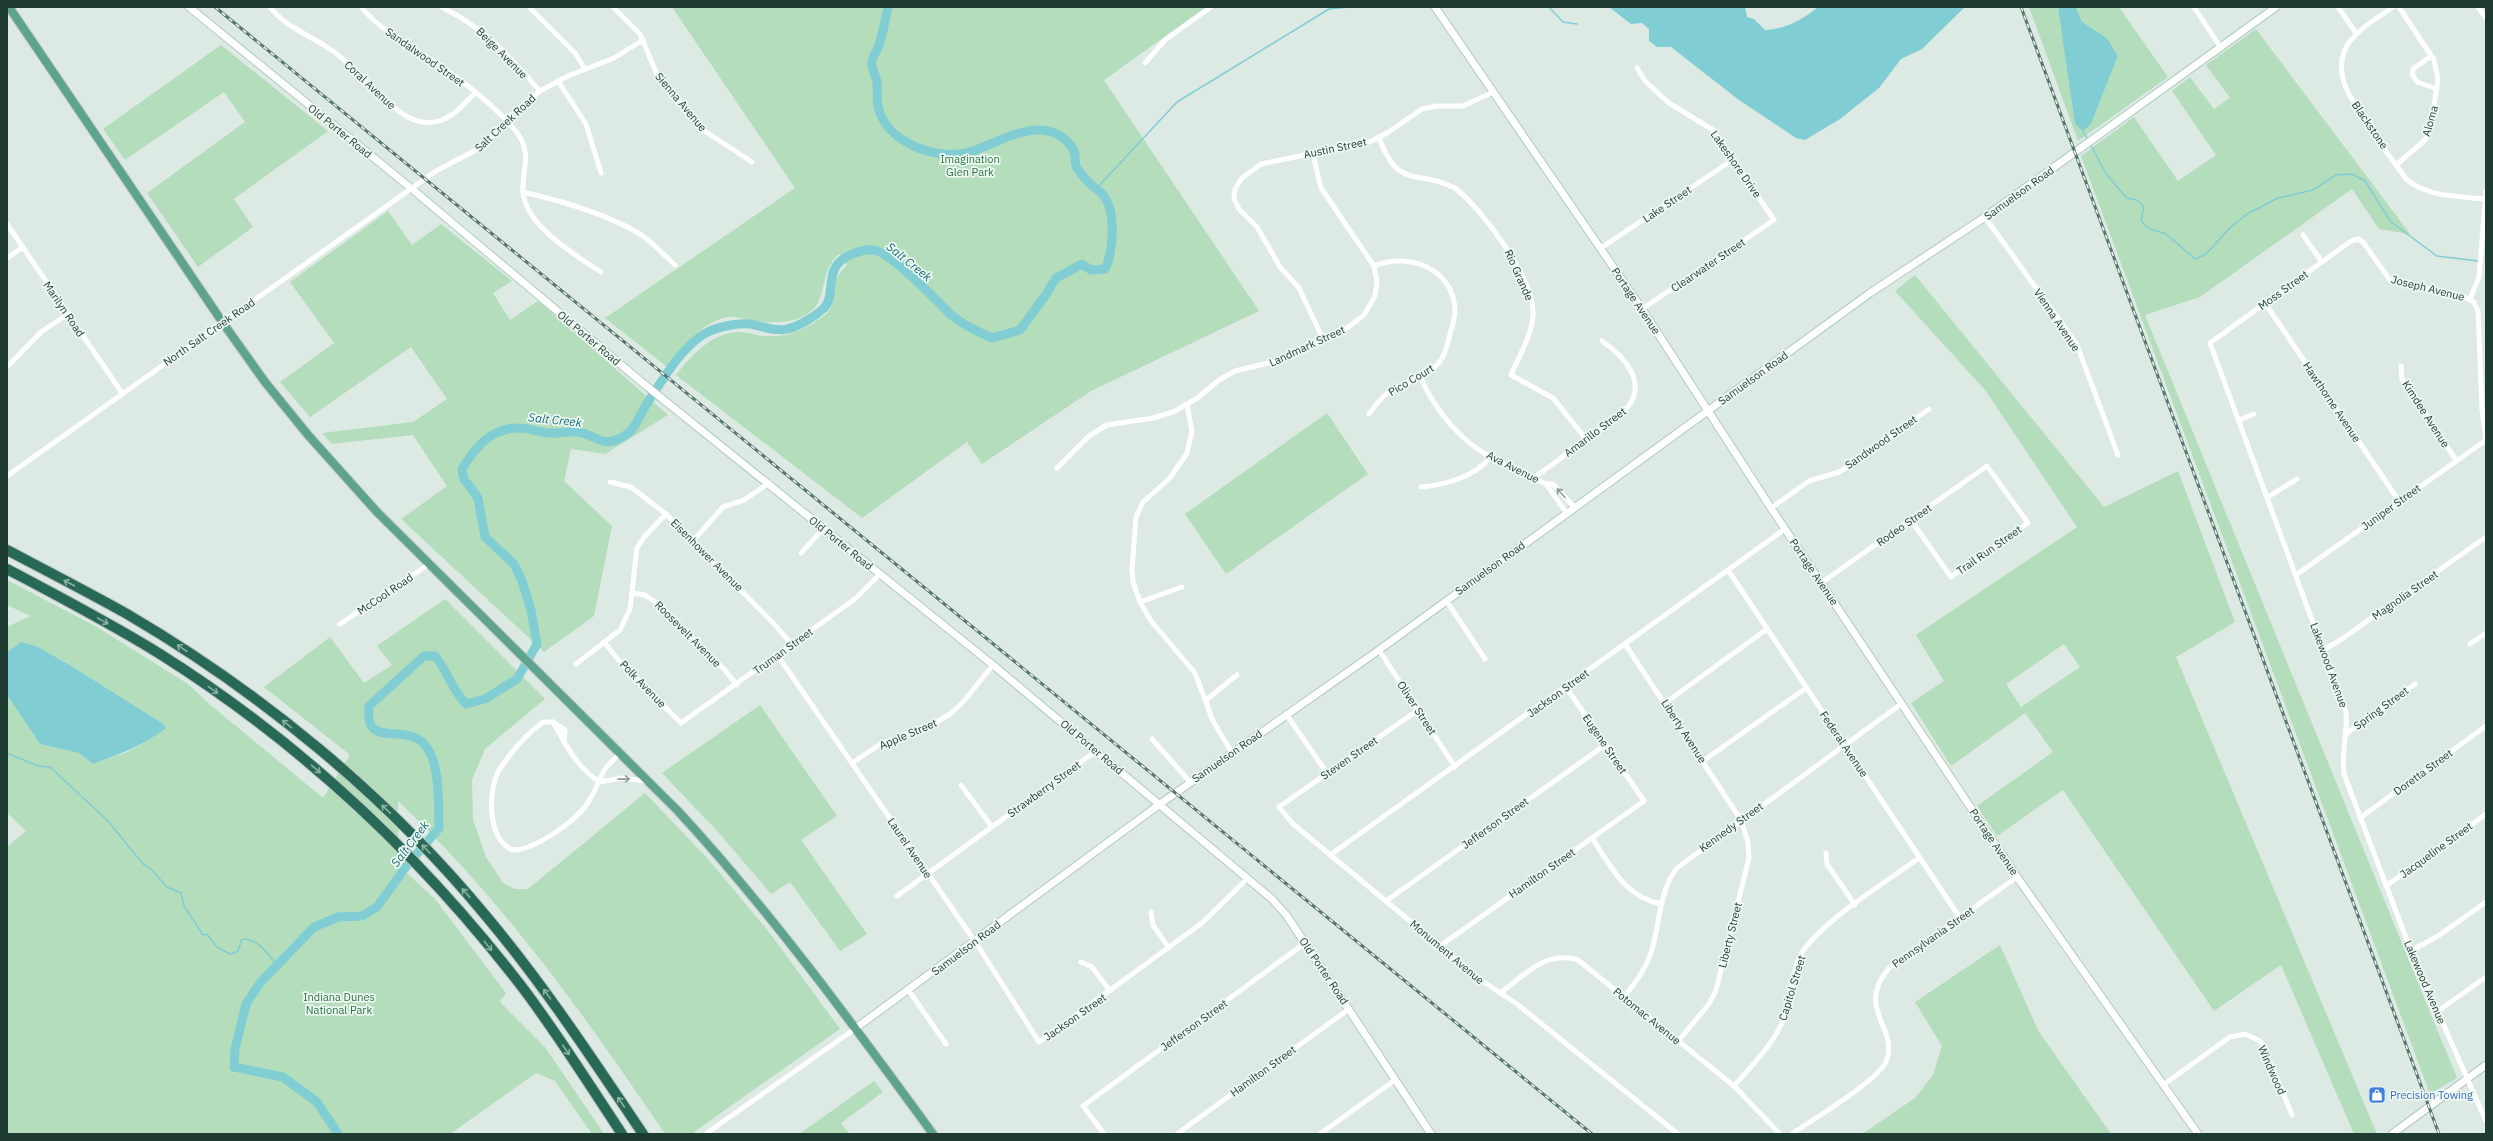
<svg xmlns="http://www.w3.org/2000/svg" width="2493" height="1141" viewBox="0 0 2493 1141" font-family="'IBM Plex Sans',sans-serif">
<rect width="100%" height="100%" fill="#ddeae4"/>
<!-- green -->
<g fill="#b4ddbc" fill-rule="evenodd">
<path d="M672,7H1206L1104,80L1259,311L1091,391L982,464L967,442L862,518L676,375C692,355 712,332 740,332C748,332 757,336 765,336C789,338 807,329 826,314C836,306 830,295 833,285C836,277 841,271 847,265L839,254C819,271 828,299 810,312C793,325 768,323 748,320C742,319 735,316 730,317C705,318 681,349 667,367L605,318L795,188Z"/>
<path d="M2029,7H2058L2063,38L2091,124L2118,56L2107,38L2082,22L2076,7H2119L2168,77L2078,141Z"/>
<path d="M2256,29L2410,234L2379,229L2352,189L2200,297L2145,315L2457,1078L2430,1094L2081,156L2134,117L2178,181L2216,155L2172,91L2190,77L2214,109L2230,98L2206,65Z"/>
<path d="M221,45L328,131L234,199L253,227L198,267L147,193L245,122L224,92L125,160L103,129Z"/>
<path d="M388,211L412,245L441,224L512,281L493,293L510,320L538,301L668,415L605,454L571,449L564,481L612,526L594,616L544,652L401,519L447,486L413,435L332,444L322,433L413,422L447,399L411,347L310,417L280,382L334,343L290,282Z"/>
<path d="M1915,275L2104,507L2178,471L2235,622L2176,657L2377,1134H2354L2281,965L2214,1011L2063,790L1997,836L1977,806L2053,752L2025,713L1951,766L1911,703L1944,681L1916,635L2077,527L1985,390L1895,291ZM2064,644L2080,667L2021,707L2006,684Z"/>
<path d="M1327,413L1368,474L1226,574L1185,514Z"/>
<path d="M7,580L97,627L188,684L207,702L323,798L350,755L264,687L330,637L364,683L392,665L377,646L445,599L545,699L485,749L472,780L473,820L486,857L503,883L515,889H528L645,793L708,859L769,932L840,1029L694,1132L695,1134H665C583,1013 504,902 398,801L399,866L435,899L506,993L500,1002L545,1047L604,1134H592L555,1081L536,1073L450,1134H7V847L26,831L7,813V695L40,744L79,753L93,764L127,752L152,738L162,723L73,667L21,642L7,652V627L30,616L7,605Z"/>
<path d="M760,705L837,816L801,840L867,934L840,951L790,882L771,894L718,832L662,773Z"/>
<path d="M2000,945L2039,1032L2111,1134H1862L1915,1098L1933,1075L1942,1046L1915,1002Z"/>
<path d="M874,1081L883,1092L841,1123L849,1134H799Z"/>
</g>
<!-- water -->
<g fill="#80cdd4">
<path d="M1609,7H1745L1747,17L1754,19L1765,30C1786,29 1802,20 1818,7H1965L1922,49L1901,59L1879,88L1840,119L1805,140L1796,138L1739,100L1671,47H1657L1649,41V29L1642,23L1631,24Z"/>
<path d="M2058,7H2076L2082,22L2107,38L2118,56L2091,124L2083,131L2075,124Z"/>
<path d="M21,642L36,646L73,667L162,723L166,728C144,745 120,754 93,764L79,753L40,744L7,695V652Z"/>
</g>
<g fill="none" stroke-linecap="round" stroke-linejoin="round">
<!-- stream -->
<g stroke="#80cdd4" stroke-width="1.5">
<path d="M1549,7L1563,22L1577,24"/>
<path d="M2083,131L2088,140"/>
<path d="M2090,143L2106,174L2127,198L2137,200L2144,207L2141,221L2148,228L2166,234L2195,259L2206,254L2230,228L2247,214L2278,198L2313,190L2336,175L2352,174L2365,181L2391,222L2437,256L2478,261"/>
<path d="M1096,189L1177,102L1329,9L1349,7"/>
<path d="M7,753L38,766L50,767L108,821L143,864L151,869L167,887L181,893L184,906L203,935L207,934L217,947L230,954L238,951L242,939C259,939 267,953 277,965"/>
</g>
<!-- river -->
<path stroke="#80cdd4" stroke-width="9" d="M338,1134L317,1102L283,1077L234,1067L235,1049L246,1004L260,983L314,927L338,917L362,916L377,907L405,868L439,828C438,804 441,762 424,744C403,722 364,750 369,706L424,656H435C448,672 452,690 466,704L485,699L517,679L537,644L531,610L522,581L514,564L485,537L478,498L464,479L462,469C475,447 492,427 520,428C530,428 540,433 550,433C559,434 568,431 577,432C592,433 600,446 616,440C636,432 636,421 646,405C662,381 679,350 704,334C715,327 736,323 750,324C762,326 775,332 787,329C798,327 814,317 823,309C838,295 821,268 850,255C857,252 865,249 873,250C890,251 937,301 951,315C963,325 978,332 992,338L1020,330L1045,296L1056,278L1082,264L1091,270L1105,269C1114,252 1117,205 1100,192C1091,185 1083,178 1077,168C1074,164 1076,158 1075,154C1073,145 1060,134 1052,132C1024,123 993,146 966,153C935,160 885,142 878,106C876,98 878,90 877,82C876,76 871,68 872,62C872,56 877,51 879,45C883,33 885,20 888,7"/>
<!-- secondary casing -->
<g stroke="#b0cbbf" stroke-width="9">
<g id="secondary">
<path d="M189,7L412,189L644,384L993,665L1272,899L1287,916L1431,1134"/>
<path d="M1435,7L1642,309L1771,508L2017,877L2198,1134"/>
<path d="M856,1028L1160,804L1379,650L1870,293L1985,217L2276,7"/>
<path d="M2392,1134L2486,1065"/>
</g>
</g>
<!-- primary casing -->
<g stroke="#bcc4c1" stroke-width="10">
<path id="primary" d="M9,7L223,323L265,382L308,435L377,512L678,811C771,912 852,1023 933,1134"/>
</g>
<!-- highway casing -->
<g stroke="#bcc4c1" stroke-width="12">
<g id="highway">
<path d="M7,550C47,571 88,592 127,614C262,693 387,796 486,916C544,985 593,1060 643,1134"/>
<path d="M7,569C58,596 110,623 160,654C298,741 419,854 519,983C556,1031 588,1083 622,1134"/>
</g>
</g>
<!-- street -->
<g stroke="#fff" stroke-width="5">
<path d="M270,7C287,29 315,37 337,54C346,62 356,70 364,78C384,97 410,133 442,120C455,115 465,103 475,93"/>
<path d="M361,7C382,32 412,47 438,64C462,80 502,112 518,134C532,154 522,170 523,192C525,225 576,256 601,272"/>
<path d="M441,7C484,27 509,56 540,91"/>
<path d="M529,7L575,53L585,69"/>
<path d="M613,7L640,34L658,77L703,130L752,162"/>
<path d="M2194,7L2221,48"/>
<path d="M2338,7L2356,33"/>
<path d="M2393,7C2378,18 2359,28 2348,44C2342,54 2340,67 2343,79C2349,103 2391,158 2407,180C2429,197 2457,196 2485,199"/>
<path d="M2478,7L2486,18"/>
<path d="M2431,56L2413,69L2412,74L2417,82L2437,89"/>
<path d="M1145,63L1165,40L1211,7"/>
<path d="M1637,68L1645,81L1669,103L1713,130L1774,220L1642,309"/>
<path d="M558,81L586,124L601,173"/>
<path d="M1379,138C1400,192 1416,168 1455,188C1482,209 1535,279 1533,315C1532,335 1519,356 1511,375L1553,398L1586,439"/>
<path d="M2396,165L2425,140L2431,126L2438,79L2434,60L2399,7"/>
<path d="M523,192C562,201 605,213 640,234C652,242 664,255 675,265"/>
<path d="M1985,217L2077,345L2118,455"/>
<path d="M7,224L122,393"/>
<path d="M2303,235L2322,262"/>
<path d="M1601,248L1734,159"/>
<path d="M7,258L23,247"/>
<path d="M2470,299L2479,277L2486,191"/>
<path d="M2265,303L2399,501"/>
<path d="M1323,339L1299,288L1280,267L1257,227L1239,209L1234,199L1235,189L1242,178L1261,164L1369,142L1387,133L1422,109L1436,106H1463L1493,92"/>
<path d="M2401,366L2402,379L2456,460"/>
<path d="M7,367L41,332L68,314"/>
<path d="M1420,377C1436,411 1457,438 1490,457C1508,467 1528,474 1546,484H1553L1574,507"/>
<path d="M1187,405L1192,431L1187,453L1170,478L1143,502L1136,517L1132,569L1133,582L1140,602L1151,621L1195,673L1213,721L1232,753"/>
<path d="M1369,414C1375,406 1381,397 1389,392C1406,381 1429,377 1441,360C1446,352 1448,343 1450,334C1452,327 1455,319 1455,310C1453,268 1409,252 1374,266"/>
<path d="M2239,420L2254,414"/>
<path d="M2486,439L2482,410L2478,311L2474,302L2464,297L2390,280L2363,242L2358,239L2351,241L2210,343L2346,712C2348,733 2341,753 2344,774L2411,951L2486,1121"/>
<path d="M1057,468L1089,436L1107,425L1153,418L1173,412L1196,399L1219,380L1235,371L1281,360L1350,326L1364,315L1375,296L1377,282L1374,266L1321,188L1313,154"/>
<path d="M7,476L436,171L478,149L498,132L511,115L540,91L568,76L614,58L643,40"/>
<path d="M1535,477C1552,465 1569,452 1586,439C1599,430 1614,422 1625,410C1650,384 1624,356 1602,341"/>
<path d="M610,482L631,487L666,514L775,625L792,645"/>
<path d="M1546,484L1566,512"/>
<path d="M1421,487C1444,485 1476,477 1490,457"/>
<path d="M2268,497L2297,479"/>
<path d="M1771,508L1809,481L1839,472L1849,466L1929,409"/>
<path d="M693,541L723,507L744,500L769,483"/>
<path d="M801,553L823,529"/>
<path d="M1728,570L1960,918"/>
<path d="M2296,575L2486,440"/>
<path d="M1821,583L1987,466L2028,523L1951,577L1911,520"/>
<path d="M632,593L645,595L658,604L724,669L737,685"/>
<path d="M1446,600L1485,659"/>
<path d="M1140,602L1182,587"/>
<path d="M340,624L429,564"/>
<path d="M605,643L621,663L681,723L855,599L880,574"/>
<path d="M1625,644L1741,820L1748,842L1749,858L1716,990L1709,1004L1679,1040"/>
<path d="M2470,644L2486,633"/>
<path d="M1379,650L1455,767"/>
<path d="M2323,650L2339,641L2486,537"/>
<path d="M778,656L978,946L1039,1042L1202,923L1247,879"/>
<path d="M576,664L620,630L630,609L637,548L644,537L666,514"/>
<path d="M1206,700L1237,675"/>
<path d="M1665,703L1767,629"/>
<path d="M1418,710L1279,807L1292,823L1440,946L1467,971L1517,1004L1678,1134"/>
<path d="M1286,714L1327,773"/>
<path d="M553,722L565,730L564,742"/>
<path d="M2347,733L2415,684"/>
<path d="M1152,739L1190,782"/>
<path d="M620,753C615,759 607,765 604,771C598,782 594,794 587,804C575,822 534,850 513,850C487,841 487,789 500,769C511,752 527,734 543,722H553C566,745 577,768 600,782L622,778L646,781"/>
<path d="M1703,761L1806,688"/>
<path d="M852,763L879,745L932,725L950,714L964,701L993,665"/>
<path d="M961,785L992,827"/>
<path d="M2360,818L2486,726"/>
<path d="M1592,838C1612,868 1624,896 1661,904"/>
<path d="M1826,853L1827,864L1855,905"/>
<path d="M1330,855L1785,529"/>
<path d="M2386,886L2486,814"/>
<path d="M897,896L1096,751"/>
<path d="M1386,901L1605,745"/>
<path d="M1151,912L1153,925L1169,948"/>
<path d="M1440,946L1644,801L1566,687"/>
<path d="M2411,951L2438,936L2486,902"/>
<path d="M1081,962L1092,967L1110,991"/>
<path d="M909,991L946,1044"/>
<path d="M1500,993C1525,975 1545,950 1578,960L1734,1086L1780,1134"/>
<path d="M1624,997C1636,982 1648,966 1653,946C1660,919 1660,890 1677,868L1901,704"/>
<path d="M2438,1011L2486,977"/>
<path d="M2163,1085L2230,1037L2245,1034L2260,1041L2265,1050L2292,1115"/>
<path d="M1734,1086C1752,1065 1774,1044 1784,1018C1792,997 1791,969 1803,951C1825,919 1886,882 1919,858"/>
<path d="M707,1133L856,1028"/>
<path d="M1104,1134L1083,1106L1305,943"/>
<path d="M1177,1134L1349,1009"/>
<path d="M1320,1134L1395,1080"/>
<path d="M1792,1134C1813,1119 1876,1082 1886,1062C1900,1028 1854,1009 1889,968L2017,877"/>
</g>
<!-- secondary -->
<use href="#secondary" stroke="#fff" stroke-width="7"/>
<!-- primary -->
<use href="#primary" stroke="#5ea38d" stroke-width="8"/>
<!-- highway -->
<use href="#highway" stroke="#286857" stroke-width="10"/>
<!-- rail casing -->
<g stroke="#58776c" stroke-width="3">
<g id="rail">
<path d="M215,7L1592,1134"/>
<path d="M2021,7L2439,1134"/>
</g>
</g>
<!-- rail -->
<use href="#rail" stroke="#eef7f2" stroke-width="1.5" stroke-dasharray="4.5" stroke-linecap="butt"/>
</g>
<!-- one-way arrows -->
<defs><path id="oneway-shaft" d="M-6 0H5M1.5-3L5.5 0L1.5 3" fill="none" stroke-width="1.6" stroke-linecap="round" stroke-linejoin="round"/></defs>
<g stroke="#8e9d98">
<use href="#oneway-shaft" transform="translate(1561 493) rotate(-132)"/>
<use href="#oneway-shaft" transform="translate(624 779) rotate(-1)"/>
</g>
<g stroke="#8bb0a4">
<use href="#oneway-shaft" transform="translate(69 583) rotate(-152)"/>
<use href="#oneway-shaft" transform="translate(103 621) rotate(29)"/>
<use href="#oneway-shaft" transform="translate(182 648) rotate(-146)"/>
<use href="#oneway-shaft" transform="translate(213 690) rotate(36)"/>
<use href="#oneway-shaft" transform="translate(287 724) rotate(-141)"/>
<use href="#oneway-shaft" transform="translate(316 769) rotate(41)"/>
<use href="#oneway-shaft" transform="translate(386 809) rotate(-136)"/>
<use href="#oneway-shaft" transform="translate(426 849) rotate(-134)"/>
<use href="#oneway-shaft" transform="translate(466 893) rotate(-132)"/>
<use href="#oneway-shaft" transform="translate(488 946) rotate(51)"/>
<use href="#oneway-shaft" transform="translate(547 994) rotate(-126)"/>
<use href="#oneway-shaft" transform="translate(566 1050) rotate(56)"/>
<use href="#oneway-shaft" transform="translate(621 1102) rotate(-124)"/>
</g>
<!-- icons -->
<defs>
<g id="shop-square" transform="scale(0.9)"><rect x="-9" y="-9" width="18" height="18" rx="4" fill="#3f7fe0" stroke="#eef7f2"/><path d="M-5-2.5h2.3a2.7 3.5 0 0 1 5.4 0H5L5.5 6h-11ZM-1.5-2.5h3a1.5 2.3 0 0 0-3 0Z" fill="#fff"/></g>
</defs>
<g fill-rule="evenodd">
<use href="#shop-square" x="2377" y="1095"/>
</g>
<g text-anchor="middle" stroke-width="3.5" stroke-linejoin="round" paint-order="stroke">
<!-- street labels -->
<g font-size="11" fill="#1e3b31" stroke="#eef7f2">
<text transform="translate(502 53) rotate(45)" y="4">Beige Avenue</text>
<text transform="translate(425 57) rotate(35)" y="4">Sandalwood Street</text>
<text transform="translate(370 85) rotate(43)" y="4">Coral Avenue</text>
<text transform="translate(681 102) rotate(50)" y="4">Sienna Avenue</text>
<text transform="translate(2430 121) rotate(-74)" y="4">Aloma</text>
<text transform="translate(505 123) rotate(-43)" y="4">Salt Creek Road</text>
<text transform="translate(2370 125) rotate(56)" y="4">Blackstone</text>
<text transform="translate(340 131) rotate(39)" y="4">Old Porter Road</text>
<text transform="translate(1335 148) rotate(-12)" y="4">Austin Street</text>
<text transform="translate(1736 164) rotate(55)" y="4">Lakeshore Drive</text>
<text transform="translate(2019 193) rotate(-36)" y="4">Samuelson Road</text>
<text transform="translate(1667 204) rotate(-34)" y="4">Lake Street</text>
<text transform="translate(1708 265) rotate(-34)" y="4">Clearwater Street</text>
<text transform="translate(1519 275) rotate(66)" y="4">Rio Grande</text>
<text transform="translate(2428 288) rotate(14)" y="4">Joseph Avenue</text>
<text transform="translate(2283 290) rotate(-36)" y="4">Moss Street</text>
<text transform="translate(1636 301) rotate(56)" y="4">Portage Avenue</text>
<text transform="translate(64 309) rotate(56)" y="4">Marilyn Road</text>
<text transform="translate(2057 320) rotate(56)" y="4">Vienna Avenue</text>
<text transform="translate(209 332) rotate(-35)" y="4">North Salt Creek Road</text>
<text transform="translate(589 338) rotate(40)" y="4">Old Porter Road</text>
<text transform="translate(1307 346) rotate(-25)" y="4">Landmark Street</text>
<text transform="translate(1753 378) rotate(-36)" y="4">Samuelson Road</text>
<text transform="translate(1411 380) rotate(-31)" y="4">Pico Court</text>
<text transform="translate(2332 402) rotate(56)" y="4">Hawthorne Avenue</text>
<text transform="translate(2426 414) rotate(57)" y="4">Kimdee Avenue</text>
<text transform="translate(1595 432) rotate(-37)" y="4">Amarillo Street</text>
<text transform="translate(1881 442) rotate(-35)" y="4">Sandwood Street</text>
<text transform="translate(1513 467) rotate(27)" y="4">Ava Avenue</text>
<text transform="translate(2391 507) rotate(-36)" y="4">Juniper Street</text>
<text transform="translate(1904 525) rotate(-35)" y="4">Rodeo Street</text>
<text transform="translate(841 543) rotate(39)" y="4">Old Porter Road</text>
<text transform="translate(1989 550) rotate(-35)" y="4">Trail Run Street</text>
<text transform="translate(707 555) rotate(45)" y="4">Eisenhower Avenue</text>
<text transform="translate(1490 568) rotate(-36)" y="4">Samuelson Road</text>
<text transform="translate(1814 572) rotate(56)" y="4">Portage Avenue</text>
<text transform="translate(385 594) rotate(-34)" y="4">McCool Road</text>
<text transform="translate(2405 595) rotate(-35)" y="4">Magnolia Street</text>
<text transform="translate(688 634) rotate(45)" y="4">Roosevelt Avenue</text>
<text transform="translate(783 651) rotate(-36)" y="4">Truman Street</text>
<text transform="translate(2329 665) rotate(70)" y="4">Lakewood Avenue</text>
<text transform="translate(643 684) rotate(46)" y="4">Polk Avenue</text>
<text transform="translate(1558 693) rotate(-36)" y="4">Jackson Street</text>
<text transform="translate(1417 708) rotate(57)" y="4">Oliver Street</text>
<text transform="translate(2381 708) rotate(-36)" y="4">Spring Street</text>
<text transform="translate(1684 731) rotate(57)" y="4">Liberty Avenue</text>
<text transform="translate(908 734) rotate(-23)" y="4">Apple Street</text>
<text transform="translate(1605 744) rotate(56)" y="4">Eugene Street</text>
<text transform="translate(1844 744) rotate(56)" y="4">Federal Avenue</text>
<text transform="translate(1092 747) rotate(40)" y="4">Old Porter Road</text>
<text transform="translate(1227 756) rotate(-35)" y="4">Samuelson Road</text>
<text transform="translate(1349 758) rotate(-35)" y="4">Steven Street</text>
<text transform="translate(2423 772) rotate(-36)" y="4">Doretta Street</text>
<text transform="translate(1044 789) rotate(-36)" y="4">Strawberry Street</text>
<text transform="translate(1495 823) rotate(-36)" y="4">Jefferson Street</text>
<text transform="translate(1731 827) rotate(-36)" y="4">Kennedy Street</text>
<text transform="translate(1994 842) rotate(56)" y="4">Portage Avenue</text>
<text transform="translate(910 848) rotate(56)" y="4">Laurel Avenue</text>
<text transform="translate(2436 850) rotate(-36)" y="4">Jacqueline Street</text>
<text transform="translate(1542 873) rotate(-35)" y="4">Hamilton Street</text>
<text transform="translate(1730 935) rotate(-76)" y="4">Liberty Street</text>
<text transform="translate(1933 937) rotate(-35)" y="4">Pennsylvania Street</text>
<text transform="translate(966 948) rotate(-37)" y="4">Samuelson Road</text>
<text transform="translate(1447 952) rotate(40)" y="4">Monument Avenue</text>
<text transform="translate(1324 971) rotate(56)" y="4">Old Porter Road</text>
<text transform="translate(2425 982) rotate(67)" y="4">Lakewood Avenue</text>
<text transform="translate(1792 988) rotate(-73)" y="4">Capitol Street</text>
<text transform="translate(1647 1016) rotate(39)" y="4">Potomac Avenue</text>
<text transform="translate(1075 1017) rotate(-35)" y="4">Jackson Street</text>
<text transform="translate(1194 1025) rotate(-36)" y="4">Jefferson Street</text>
<text transform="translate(2272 1070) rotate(66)" y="4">Windwood</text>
<text transform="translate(1263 1071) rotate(-36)" y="4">Hamilton Street</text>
</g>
<!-- park labels -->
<g font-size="11" fill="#26743f" stroke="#eef7f2">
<text x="970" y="163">Imagination<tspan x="970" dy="13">Glen Park</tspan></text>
<text x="339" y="1001">Indiana Dunes<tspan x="339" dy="13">National Park</tspan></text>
</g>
<!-- shop labels -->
<g font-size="11" fill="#366cbe" stroke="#eef7f2" text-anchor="start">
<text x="2390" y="1099">Precision Towing</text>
</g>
<!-- water labels -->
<g font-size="12" font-style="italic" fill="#156f79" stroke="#eef7f2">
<text transform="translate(909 262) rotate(39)" y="4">Salt Creek</text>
<text transform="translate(555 420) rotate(6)" y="4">Salt Creek</text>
<text transform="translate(410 844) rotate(-53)" y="4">Salt Creek</text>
</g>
</g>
<!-- border -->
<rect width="2493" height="1141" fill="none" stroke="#1e3b31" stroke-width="16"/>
</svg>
